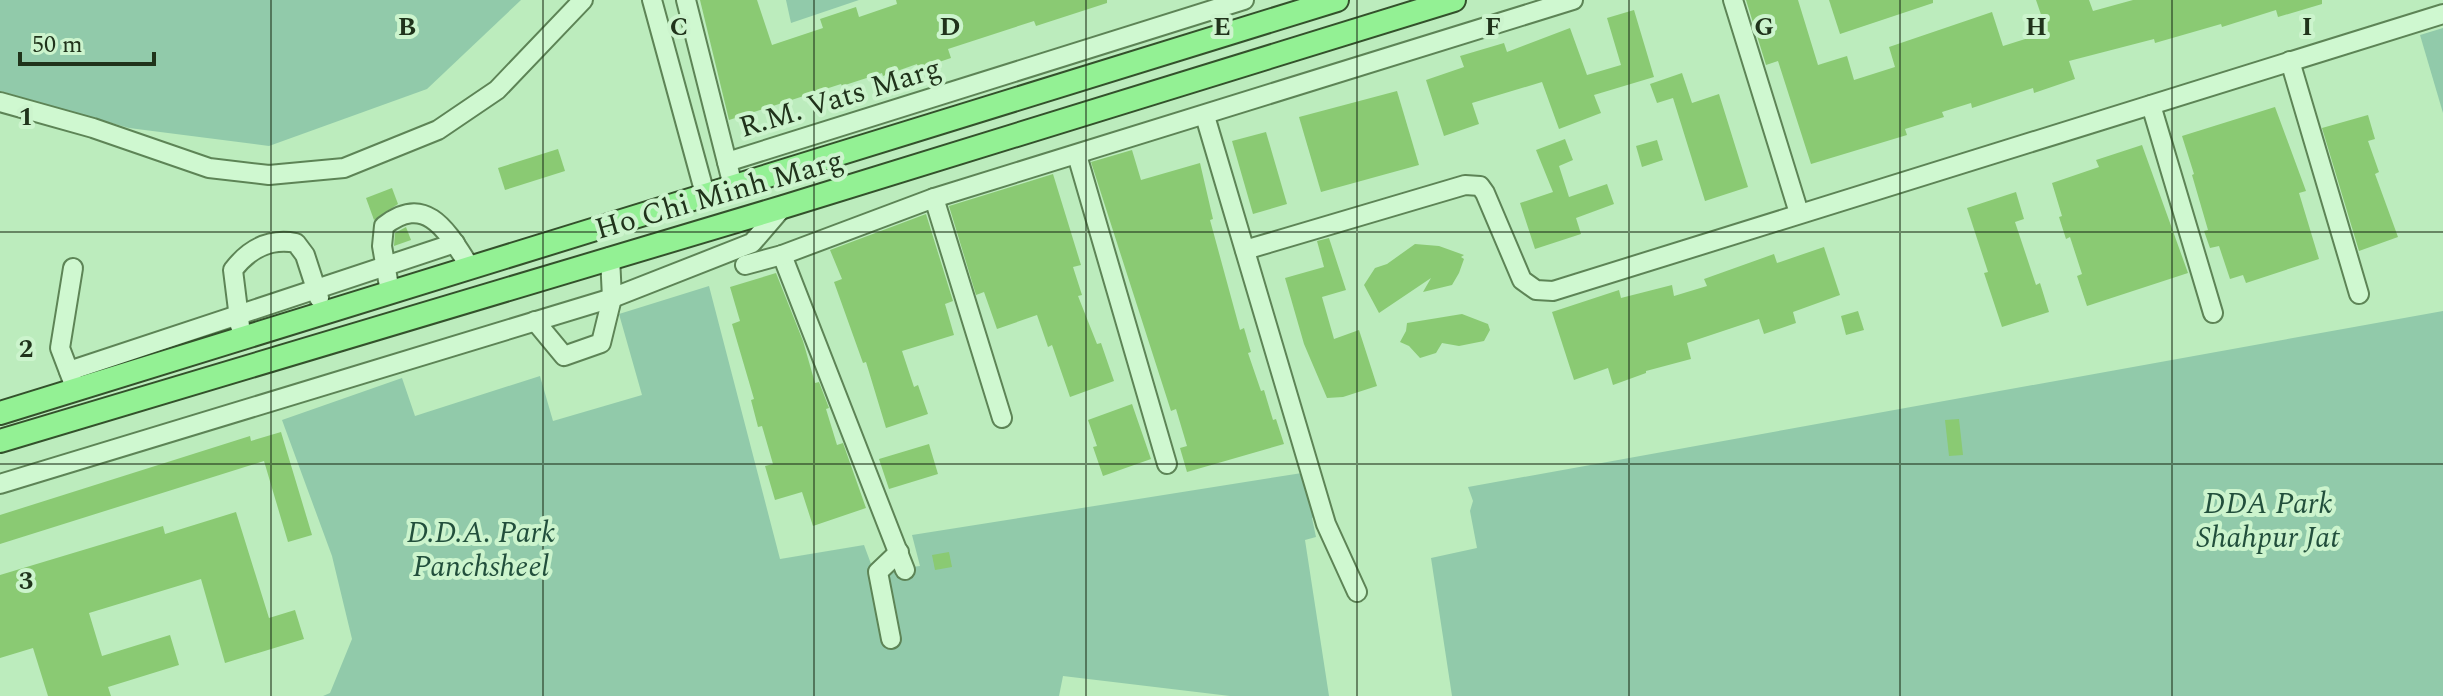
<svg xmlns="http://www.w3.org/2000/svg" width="2443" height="696" viewBox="0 0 2443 696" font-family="Spectral,serif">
<rect width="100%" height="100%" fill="#bcecbd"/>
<!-- green -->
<g fill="#91caaa">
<path d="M0,0H521L427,89L269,146L129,128L0,91Z"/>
<path d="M786,0H859L791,23Z"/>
<path d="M2443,28V113L2420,35Z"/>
<path d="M709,286L780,559L864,545L874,572L920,566L912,535L1302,473L1317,515L1312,518L1316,537L1305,540L1329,696H1230L1063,676L1059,696H323L330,693L352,639L332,556L282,420L402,378L415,416L540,376L553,421L642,395L619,314Z"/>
<path d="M2443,311V696H1452L1431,558L1477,548L1470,511L1473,501L1468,487Z"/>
</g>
<!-- building -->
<g fill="#8aca73">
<path d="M700,0H757L772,45L823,28L820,19L856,7L859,17L897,4L896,0H1107V3L1036,26L1034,21L948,49L951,58L918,69L917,64L883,76L882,73L842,86L841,84L729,120Z"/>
<path d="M1746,0H1798L1818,65L1847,56L1854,80L1895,67L1889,47L1992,12L2003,46L2047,32L2036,0H2089L2093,11L2133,0H2322V4L2278,17L2276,10L2222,27L2221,24L2155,43L2154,39L2069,61L2075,79L2034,93L2033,88L1972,108L1971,103L1942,112L1944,117L1905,129L1907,135L1811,164L1778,61L1766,65Z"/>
<path d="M1829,0H1933V3L1840,34Z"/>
<path d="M1634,10L1654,77L1594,95L1601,113L1559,129L1542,82L1472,103L1479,124L1444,136L1426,80L1464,67L1460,56L1504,43L1507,52L1570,28L1587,75L1621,65L1607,18Z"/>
<path d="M1682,73L1692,103L1719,94L1748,187L1705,201L1673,98L1657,103L1650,84Z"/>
<path d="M1397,91L1419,165L1321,192L1299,117Z"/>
<path d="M2275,107L2306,191L2299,193L2319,259L2246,283L2243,275L2230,279L2219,246L2210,248L2204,231L2208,230L2192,175L2194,174L2182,136Z"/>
<path d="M2368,115L2375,139L2368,141L2379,172L2375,174L2398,237L2359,251L2322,128Z"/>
<path d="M1266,132L1287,204L1253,214L1232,141Z"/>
<path d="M1565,139L1573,160L1559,166L1569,197L1607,184L1614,204L1576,218L1581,234L1535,249L1520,203L1553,192L1536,150Z"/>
<path d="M1657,140L1663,160L1642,167L1636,146Z"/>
<path d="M2142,145L2188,273L2087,306L2077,276L2082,274L2070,237L2066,239L2059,217L2062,216L2052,183L2099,167L2096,160Z"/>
<path d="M558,149L565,171L505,190L498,168Z"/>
<path d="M1132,150L1141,180L1200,163L1213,219L1210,220L1240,330L1244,328L1251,352L1248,353L1261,391L1264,390L1273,420L1276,419L1284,444L1187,472L1180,448L1187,446L1176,409L1171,411L1091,162Z"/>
<path d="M1053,174L1081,265L1073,267L1082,295L1078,296L1097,344L1101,343L1114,381L1070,397L1052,345L1048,347L1037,315L997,329L984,292L976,295L949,206Z"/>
<path d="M392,188L398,204L374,220L366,198Z"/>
<path d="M2016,192L2024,219L2015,222L2036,285L2040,283L2049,312L2002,327L1984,273L1988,272L1967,208Z"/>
<path d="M926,214L953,301L945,304L954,335L902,351L914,387L918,385L928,414L886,428L866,362L863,363L834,282L842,279L830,250Z"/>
<path d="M406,227L411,240L394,246L395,233Z"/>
<path d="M1329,238L1346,290L1322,297L1334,339L1359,330L1377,386L1343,397L1327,398L1304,344L1285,278L1324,267L1317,241Z"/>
<path d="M1415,244L1439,246L1464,255L1461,257L1464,259L1459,273L1452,285L1423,292L1431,278L1379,313L1364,285L1375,268L1387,264Z"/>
<path d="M1824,247L1840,295L1793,312L1796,323L1764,334L1759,319L1687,343L1691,359L1646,371V373L1613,385L1608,368L1574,380L1552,312L1619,290L1621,298L1672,285L1674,296L1707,286L1704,279L1774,254L1777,263Z"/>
<path d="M776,273L803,341L815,383L819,382L829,408L826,409L837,445L843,443L866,508L813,526L802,492L775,500L765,466L773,464L762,426L758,427L751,400L754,399L732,324L740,321L730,287Z"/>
<path d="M1858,311L1864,330L1846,335L1841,316Z"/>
<path d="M1462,314L1488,324L1490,330L1484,341L1459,346L1442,343L1436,353L1420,358L1409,346L1400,342L1406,331L1407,323Z"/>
<path d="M1132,404L1151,459L1103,476L1093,447L1097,446L1088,420Z"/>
<path d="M1959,419L1963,455L1949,456L1945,420Z"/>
<path d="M281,432L312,535L288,542L264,461L0,544V515L250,436L251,441Z"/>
<path d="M929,444L938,474L889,489L879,459Z"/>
<path d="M236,512L269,618L295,610L304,639L225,663L201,579L89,613L102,656L170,635L179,665L108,687L111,696H48L33,648L0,658V575L163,526L165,534Z"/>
<path d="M949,552L952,567L935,570L932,555Z"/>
</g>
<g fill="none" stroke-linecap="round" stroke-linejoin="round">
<!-- minor casing -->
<g stroke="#5d8456" stroke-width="22">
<g id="minor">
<path d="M652,0L705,194"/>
<path d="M686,0L733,186"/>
<path d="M1733,0L1799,213"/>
<path d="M2290,61L2359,294"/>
<path d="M0,102L93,128L209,168L269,175L344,168L438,130L497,90L583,0"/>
<path d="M2151,105L2213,313"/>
<path d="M1205,116L1326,524L1357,592"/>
<path d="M1077,155L1167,464"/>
<path d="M727,162L1244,0"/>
<path d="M934,198L1002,418"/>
<path d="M1245,250L1465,185L1480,186L1485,193L1522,280L1536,290L1553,291L2443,14"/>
<path d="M782,255L905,570"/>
<path d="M745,265L782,255L934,198L1573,0"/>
<path d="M73,268L60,348L73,382"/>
<path d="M390,292L382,246L384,226C427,192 448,233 470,267"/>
<path d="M535,321L564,356L601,343L612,298L610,257"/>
<path d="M240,326L233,270C249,249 269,238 296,243L305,255L319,298"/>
<path d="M69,371L455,243"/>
<path d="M0,484L612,298L752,243L783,207"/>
<path d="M891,639L878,572L899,552"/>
</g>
</g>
<!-- major casing -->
<g stroke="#33512b" stroke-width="26">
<g id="major">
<path d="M0,413L1337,0"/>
<path d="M0,441L783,207L1454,0"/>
</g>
</g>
<!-- minor -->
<use href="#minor" stroke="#cff8d0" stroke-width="18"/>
<!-- major -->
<use href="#major" stroke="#93f194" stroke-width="22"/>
</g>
<!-- grid -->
<path fill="none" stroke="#20331b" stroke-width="2" stroke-opacity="0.55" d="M271,0V696M543,0V696M814,0V696M1086,0V696M1357,0V696M1629,0V696M1900,0V696M2172,0V696M0,232H2443M0,464H2443"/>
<g text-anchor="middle" stroke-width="8" stroke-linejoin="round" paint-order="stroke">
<!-- street labels -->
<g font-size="30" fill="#20331b" stroke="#ccf4cd">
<text transform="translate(840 97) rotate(-17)" y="10">R.M. Vats Marg</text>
<text transform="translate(719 194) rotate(-16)" y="10">Ho Chi Minh Marg</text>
</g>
<!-- park labels -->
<g font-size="30" font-style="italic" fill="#224f3c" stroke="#ccf4cd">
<text x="2268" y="513">DDA Park<tspan x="2268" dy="34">Shahpur Jat</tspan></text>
<text x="481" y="542">D.D.A. Park<tspan x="481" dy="34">Panchsheel</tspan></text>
</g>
</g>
<g font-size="26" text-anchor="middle" font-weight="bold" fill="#20331b" stroke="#ccf4cd" stroke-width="8" stroke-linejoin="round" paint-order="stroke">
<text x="407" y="35">B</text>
<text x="679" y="35">C</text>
<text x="950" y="35">D</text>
<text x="1222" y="35">E</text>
<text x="1493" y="35">F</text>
<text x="1764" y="35">G</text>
<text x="2036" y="35">H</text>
<text x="2307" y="35">I</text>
<text x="26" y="125">1</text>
<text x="26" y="357">2</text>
<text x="26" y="589">3</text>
</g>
<!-- scale -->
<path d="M20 52v12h134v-12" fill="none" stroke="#20331b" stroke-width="4"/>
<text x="32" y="52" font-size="24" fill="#20331b" stroke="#ccf4cd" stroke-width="6" paint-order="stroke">50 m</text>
</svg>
